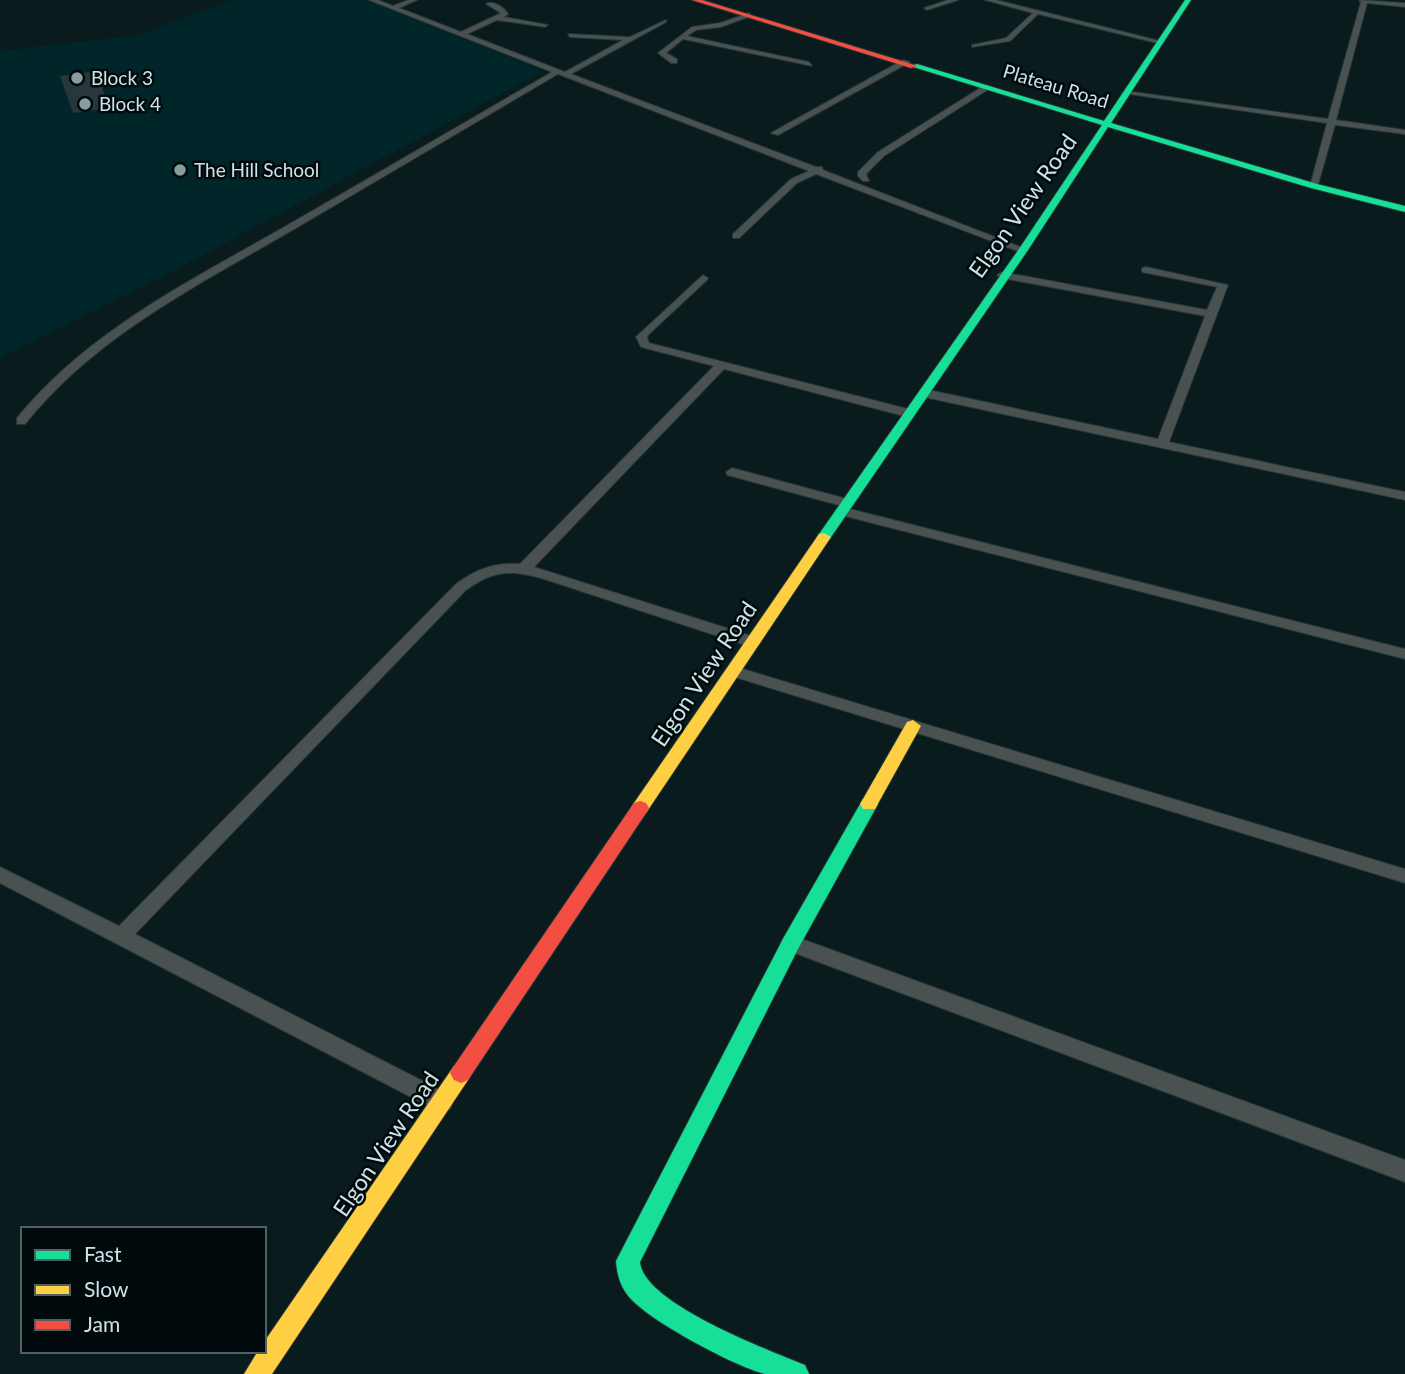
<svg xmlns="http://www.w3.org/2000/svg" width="1405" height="1374" viewBox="0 0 1405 1374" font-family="Lato,sans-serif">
<rect width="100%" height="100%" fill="#091b1c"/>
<!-- built -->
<path fill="#012629" d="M230,0H366L544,71L177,269L0,358V51L139,35Z"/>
<!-- building -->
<path fill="#28373b" d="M89,72L93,81L99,80L106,98L98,100L101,109L73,113L60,76Z"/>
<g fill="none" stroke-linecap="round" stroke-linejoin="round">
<!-- street casing -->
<g stroke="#263536" stroke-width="2">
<g id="street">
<path d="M369,0H378L393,6L408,0H417L399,8L461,32L501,13L486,4C493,0 504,7 508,14L504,17L548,25L545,27L497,20L467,34L565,72L623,40L570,37L568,34L630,37L666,20V22L571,74L816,167H822L823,170L1028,250L1020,252L816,174L797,183L739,238H733V234L791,179L809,171L558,74C469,126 380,179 291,231C196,286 96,336 25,424H17V418C88,331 190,281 286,226C375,175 463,123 552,72Z"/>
<path d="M948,0H958L927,10L924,8Z"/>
<path d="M985,0H996L1164,42L1161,44L1038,14L1010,41L972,47V45L1006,38L1033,13Z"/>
<path d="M1359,0L1405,3V7L1367,3L1336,120L1405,130V134L1335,125L1317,188L1310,186L1327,123L1122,93L1126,91L1328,119L1361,2Z"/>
<path d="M749,13L751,16L721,27L696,30L687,36L809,62L812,66L683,39L666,53L677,59V63H671L658,53L692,27L720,23Z"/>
<path d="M903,60L910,62L778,135L771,133Z"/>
<path d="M985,85L992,87L884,156L866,174L869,181H863L858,176V172L878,152Z"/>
<path d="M1146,267L1228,285L1169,442L1405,492V500L924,397L918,393L924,389L1158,439L1205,316L1002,278L997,275L1002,272L1207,310L1217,287L1142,272V268Z"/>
<path d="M703,275L708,278L707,280L649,334L647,337L649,343L912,410L914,413L908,417L724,369L534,567L758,638L761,642L758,646H748L541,578C509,570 494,570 466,590L135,934L450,1095L453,1102L450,1109L442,1112L434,1109L0,883V867L119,926L456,584C476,569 495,562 520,564L714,366L641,347L636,337Z"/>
<path d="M732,468L851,500L853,503L846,507L727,475L726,472Z"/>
<path d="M842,507L1405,649V659L837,514V508Z"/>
<path d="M733,666L1405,869V883L728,675L725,671Z"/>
<path d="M791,935L1405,1160V1182L784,949L781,943L784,937Z"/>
</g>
</g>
<!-- fast casing -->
<g stroke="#263536" stroke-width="2">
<g id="fast">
<path d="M1185,0H1191L1111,123L1317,184L1405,206V212L1311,188L1108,127L1028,250L829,540H819L817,537L1019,249L1102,125L910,66L917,64L1104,121Z"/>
<path d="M869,797L875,799L878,804L798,949L640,1262C643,1303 768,1350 805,1365L809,1374C795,1374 778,1374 765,1374C734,1366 654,1323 632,1300C621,1289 617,1276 616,1261L784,937L863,799Z"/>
</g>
</g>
<!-- slow casing -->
<g stroke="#263536" stroke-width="2">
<g id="slow">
<path d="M824,533L831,537L646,813H634L631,808L634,803L819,534Z"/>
<path d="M913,720L921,726L875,809H863L860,804L863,799L907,722Z"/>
<path d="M461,1063L468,1066L472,1073L468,1080L272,1374H244L258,1351H264V1342L454,1066Z"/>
</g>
</g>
<!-- jam casing -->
<g stroke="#263536" stroke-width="2">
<g id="jam">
<path d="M692,0H702L918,66L911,68Z"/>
<path d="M640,801L646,803L649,808L646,813L468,1080L461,1083L454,1080L450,1073L454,1066L634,803Z"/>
</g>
</g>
<!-- street -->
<use href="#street" fill="#495251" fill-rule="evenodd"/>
<!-- fast -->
<use href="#fast" fill="#16e098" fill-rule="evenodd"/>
<!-- slow -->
<use href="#slow" fill="#ffcf43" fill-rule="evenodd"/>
<!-- jam -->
<use href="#jam" fill="#f24e42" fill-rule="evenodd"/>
</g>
<!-- markers -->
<g fill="#899d9f" stroke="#00090b" stroke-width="2.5">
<circle cx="77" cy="78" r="7"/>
<circle cx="85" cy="104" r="7"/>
<circle cx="180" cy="170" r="7"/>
</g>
<g text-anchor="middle" stroke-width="5" stroke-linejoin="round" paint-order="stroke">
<!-- far-poi labels -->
<g font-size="19" fill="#cee3e5" stroke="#00090b" text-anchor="start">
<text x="91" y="85">Block 3</text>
<text x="99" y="111">Block 4</text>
<text x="194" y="177">The Hill School</text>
</g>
<!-- far-street labels -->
<g font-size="19" fill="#cee3e5" stroke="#00090b">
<text transform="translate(1056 86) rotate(17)" y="7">Plateau Road</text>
</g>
<!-- street labels -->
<g font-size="23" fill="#cee3e5" stroke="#00090b">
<text transform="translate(1023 206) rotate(-55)" y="8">Elgon View Road</text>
<text transform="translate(704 674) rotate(-56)" y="8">Elgon View Road</text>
<text transform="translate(386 1144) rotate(-56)" y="8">Elgon View Road</text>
</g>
</g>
<!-- legend -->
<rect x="21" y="1227" width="245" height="126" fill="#00090b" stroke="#526062" stroke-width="2"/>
<rect x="35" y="1250" width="35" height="10" fill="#16e098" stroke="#526062" stroke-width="2"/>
<text x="84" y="1262" font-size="21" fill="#cee3e5">Fast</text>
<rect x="35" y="1285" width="35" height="10" fill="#ffcf43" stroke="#526062" stroke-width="2"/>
<text x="84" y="1297" font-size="21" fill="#cee3e5">Slow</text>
<rect x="35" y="1320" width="35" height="10" fill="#f24e42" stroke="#526062" stroke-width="2"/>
<text x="84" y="1332" font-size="21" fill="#cee3e5">Jam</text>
</svg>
